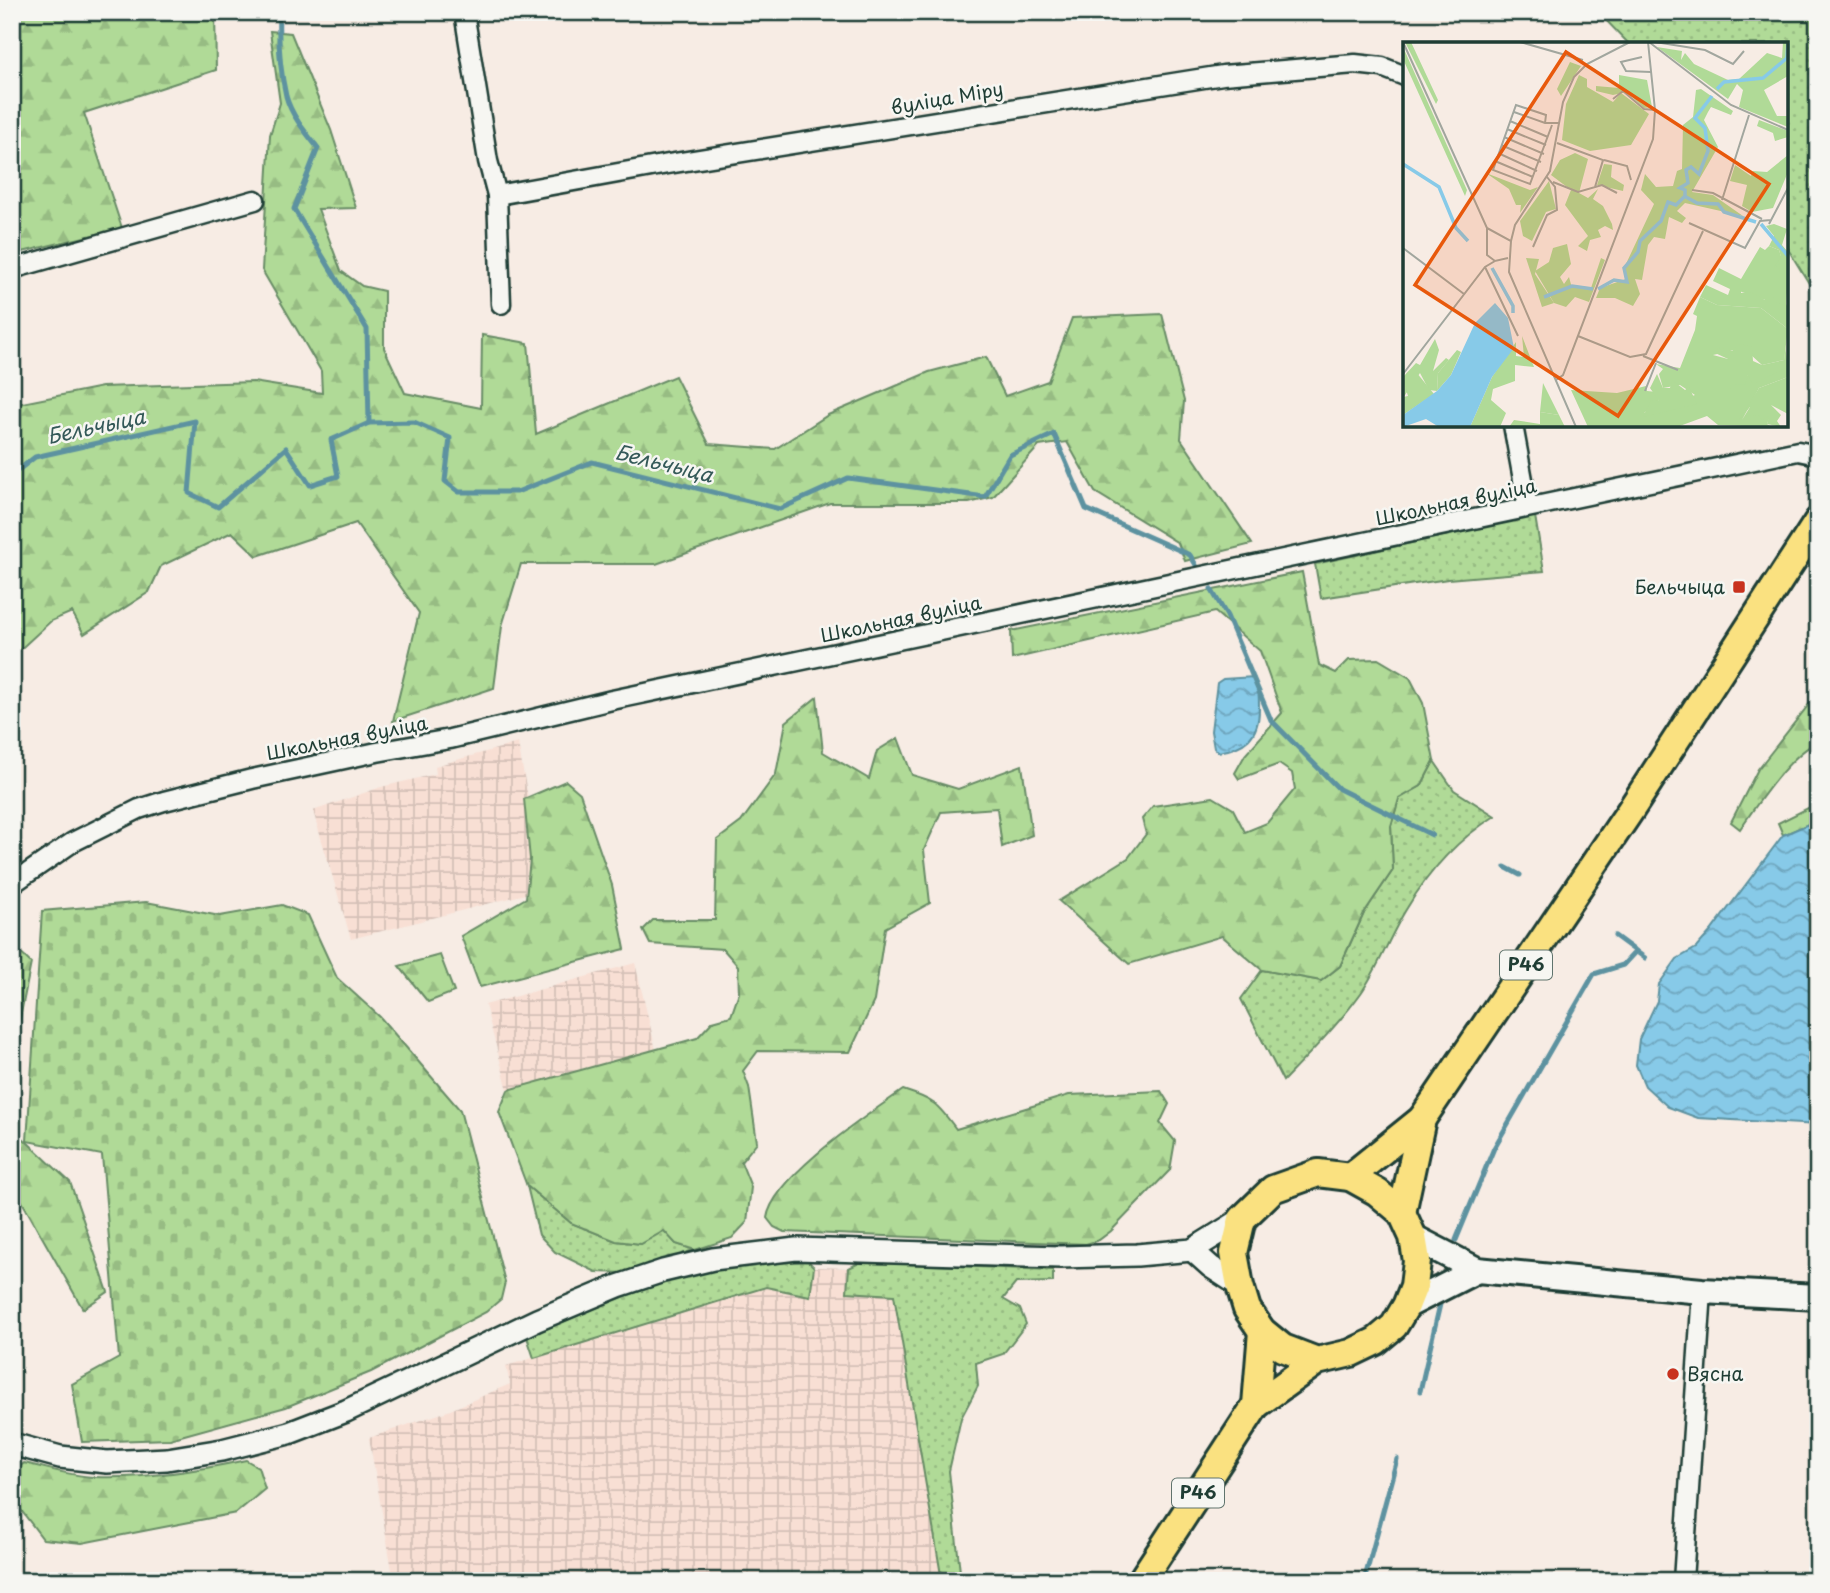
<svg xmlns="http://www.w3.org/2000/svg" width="1830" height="1593" viewBox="0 0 1830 1593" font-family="'Playpen Sans',sans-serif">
<defs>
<pattern id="industrial-grid" width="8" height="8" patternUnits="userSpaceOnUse" patternTransform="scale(1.75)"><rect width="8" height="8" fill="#f8dfd4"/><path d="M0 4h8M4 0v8" fill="none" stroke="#d4c0b7"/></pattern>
<pattern id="grass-dots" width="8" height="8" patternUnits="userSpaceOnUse" patternTransform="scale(1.75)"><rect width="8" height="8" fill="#b0da97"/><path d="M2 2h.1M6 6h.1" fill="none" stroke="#97bc83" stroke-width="1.8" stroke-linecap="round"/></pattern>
<pattern id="forest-firs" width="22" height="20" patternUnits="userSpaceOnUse" patternTransform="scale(1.75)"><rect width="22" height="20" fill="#b0da97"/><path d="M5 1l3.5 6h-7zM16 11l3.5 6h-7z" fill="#97bc83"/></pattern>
<pattern id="cemetery-stones" width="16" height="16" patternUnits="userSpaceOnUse" patternTransform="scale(1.75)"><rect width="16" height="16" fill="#b0da97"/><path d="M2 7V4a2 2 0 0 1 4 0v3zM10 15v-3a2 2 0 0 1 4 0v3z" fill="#97bc83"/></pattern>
<pattern id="water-waves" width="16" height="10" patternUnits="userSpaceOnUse" patternTransform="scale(1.75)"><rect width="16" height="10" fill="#87cae8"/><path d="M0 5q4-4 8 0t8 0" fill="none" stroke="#6ea5bd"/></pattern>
</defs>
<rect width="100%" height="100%" fill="#f7ece4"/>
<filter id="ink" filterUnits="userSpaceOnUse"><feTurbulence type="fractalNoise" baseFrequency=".0143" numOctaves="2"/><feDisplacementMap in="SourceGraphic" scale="14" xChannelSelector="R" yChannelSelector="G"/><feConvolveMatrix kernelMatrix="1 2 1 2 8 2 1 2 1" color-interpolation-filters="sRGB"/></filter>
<g filter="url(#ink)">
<!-- industrial -->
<g fill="url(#industrial-grid)">
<path d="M518,743L530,809L549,888L351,939L313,811L381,787L436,774L435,766Z"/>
<path d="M635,963L656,1050L508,1090L485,1005Z"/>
<path d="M814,1267L849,1268L847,1292L894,1295L942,1581H394L369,1438L448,1411L510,1384L506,1366L766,1287L810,1296Z"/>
</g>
<!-- grass -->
<g fill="url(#grass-dots)" stroke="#688c66" stroke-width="2">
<path d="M1598,12H1818V298L1786,246V44H1629Z"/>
<path d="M1535,516L1544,571L1448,579L1321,598L1315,564Z"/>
<path d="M1434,761L1454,790L1495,816C1458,839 1429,871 1407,908C1390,935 1379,967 1361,993C1338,1025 1310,1053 1283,1081L1241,999L1262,970L1321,981L1340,966L1364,913L1393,870L1391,826L1399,798L1421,786Z"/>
<path d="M527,1186L571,1223L616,1241L641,1244L664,1230L676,1244L695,1250L625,1273L596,1272L555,1252L539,1235Z"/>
<path d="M808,1261L814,1267L810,1296L766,1287L534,1358L527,1337C588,1311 647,1284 711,1270C743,1263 776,1263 808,1261Z"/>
<path d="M861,1262L1053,1270V1282L1016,1283L1003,1299L1020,1309L1026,1324L1003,1354L976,1363L978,1386L961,1418L949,1471L961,1581H942L894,1295L847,1292L849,1268Z"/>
</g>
<!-- forest -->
<g fill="url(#forest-firs)" stroke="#688c66" stroke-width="2">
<path d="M12,12H215L216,70L84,113L122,228L14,254L16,125H12Z"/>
<path d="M270,31L291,33L331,130L356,208L318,209L341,271L362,286L384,291V348L405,393L481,408L482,335L528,343L536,434L675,376L709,444L775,449L828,415L929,372L986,357L1005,396L1048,381L1072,318L1162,314L1184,401L1181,439L1252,544L1185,561L1178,543L1095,492L1067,442L1039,446L993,497L969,503H830L656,564H521L502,626L494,688L393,721L419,613L356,523L257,556L232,532L161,566L149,592L84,634L72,612L51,621L12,657V405L102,387L253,382L322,393L321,371L262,270L270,135L280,103Z"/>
<path d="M1302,572L1319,665L1336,673L1349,660L1378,659L1410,678L1423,703L1434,761L1421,786L1399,799L1391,826L1393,870L1364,913L1340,966L1321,981L1262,970L1222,936L1129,964L1059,901L1128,858L1146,834L1142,819L1153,806L1213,797L1233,809L1245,832L1267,823L1295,789L1292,773L1279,764L1239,779L1235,773L1245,755L1282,713L1260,651L1215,612L1012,659L1011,631Z"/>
<path d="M1818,693V742C1791,753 1757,804 1740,829L1731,822L1758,769Z"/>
<path d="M817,697L823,752L869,779L877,751L898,738L912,775L958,789L1022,765L1032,835L1002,847L997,808L941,812L924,850L930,903L885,928L874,1001L850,1052L758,1051L743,1071L749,1087L757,1142L741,1162L751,1187L747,1222L732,1238L695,1250L676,1244L664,1231L641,1244L616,1241L571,1223L527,1186L499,1112L508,1090L697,1038L713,1021L731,1016L739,993L738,966L723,949L650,944L643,930L653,920H715L717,840L741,822L776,774L786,722Z"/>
<path d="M566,781L580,793L612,885L625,949L480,987L461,936L526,898L530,859L524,799Z"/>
<path d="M1818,803V820L1783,835L1778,823Z"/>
<path d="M12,945L31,963L12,1059Z"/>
<path d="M440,955L454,992L428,1002L399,966Z"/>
<path d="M903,1090C934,1100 937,1103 956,1129L1069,1095L1161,1091L1169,1104L1160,1123L1175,1141L1170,1170L1111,1231L1099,1240L1086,1244L784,1232L774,1227L767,1218C773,1177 869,1114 903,1090Z"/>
<path d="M12,1128L70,1182L108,1292L83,1309L12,1184Z"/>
<path d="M246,1460L258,1467L265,1489L236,1513L82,1543L43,1539L14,1501L12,1473L24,1463C47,1468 71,1476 94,1477C145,1479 196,1471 246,1460Z"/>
</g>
<!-- cemetery -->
<path fill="url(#cemetery-stones)" stroke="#688c66" stroke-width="2" d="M146,902L220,916L282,905L308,915L337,978L380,1017L460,1110L505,1282L501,1299L486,1312L371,1372L286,1407L170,1439L82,1442L72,1384L119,1358L102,1155L27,1141L42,911Z"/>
<!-- water -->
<g fill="url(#water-waves)" stroke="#5d92a0" stroke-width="2">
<path d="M1254,677C1259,688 1259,697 1259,709C1259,737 1245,748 1218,752L1214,748L1211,731L1217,683L1223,679Z"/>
<path d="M1818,820V1125L1698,1118L1668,1107L1645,1086L1636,1065L1639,1039L1657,1001L1659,984L1677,959L1696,948L1711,931L1783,835Z"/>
</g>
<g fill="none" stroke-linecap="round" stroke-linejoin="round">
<!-- stream -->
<g stroke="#5d92a0" stroke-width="5">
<path d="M279,12C278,39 280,70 286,96C291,115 306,133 318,148L294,209L367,329L369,423"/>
<path d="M12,475L35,457L195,421L189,493L218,507L286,448L310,485L338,476L331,440L369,423L414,422L450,438L445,481L459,492H517L592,462L780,509L848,478L985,497L1010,455L1054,434L1086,509L1190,555L1196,565"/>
<path d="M1211,589L1227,616L1271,720L1339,789L1432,835"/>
<path d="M1505,867L1520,875"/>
<path d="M1615,936L1645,958"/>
<path d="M1456,1240L1494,1148L1594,974L1623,965L1636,951"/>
<path d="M1420,1391L1441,1300"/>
<path d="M1361,1581L1366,1574L1397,1459"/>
</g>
<!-- minor casing -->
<g stroke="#1f3d34" stroke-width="23">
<g id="minor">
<path d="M464,12L488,161L497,195L501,304"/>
<path d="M497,195L668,164L1223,75L1355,64L1382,67L1405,76"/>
<path d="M12,269L255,200"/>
<path d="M1513,425L1528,507"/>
<path d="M12,884L73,842L139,809L164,801L252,779L377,752L450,739L612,700L1798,451L1818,455"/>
<path d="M1683,1581L1702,1291"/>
</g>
</g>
<!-- tertiary casing -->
<g stroke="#1f3d34" stroke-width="26">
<g id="tertiary">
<path d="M1192,1250L1211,1267L1240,1286"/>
<path d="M12,1444L60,1457L107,1462L167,1459L222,1450L289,1433L346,1411L537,1320L618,1286L663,1271L713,1259L796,1249L1060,1257L1137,1255L1192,1250L1242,1219"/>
</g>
</g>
<!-- secondary casing -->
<g stroke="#1f3d34" stroke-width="30">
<g id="secondary">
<path d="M1413,1237L1477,1270L1702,1291L1818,1297"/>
<path d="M1406,1306L1477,1270"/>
</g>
</g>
<!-- primary casing -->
<g stroke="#1f3d34" stroke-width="32">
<g id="primary">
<path d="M1350,1177L1422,1119L1630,811L1818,521"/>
<path d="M1402,1213L1422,1119"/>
<path d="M1256,1405L1262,1331"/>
<path d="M1141,1581L1256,1405L1317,1361L1351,1353L1376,1341L1394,1326L1406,1306L1414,1286L1417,1261L1413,1237L1402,1213L1377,1192L1350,1177L1318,1173L1273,1189L1242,1219L1234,1253L1240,1286L1247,1309L1262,1331L1283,1348L1317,1361"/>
</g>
</g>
<!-- minor -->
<use href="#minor" stroke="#f6f6f2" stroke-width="18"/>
<!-- tertiary -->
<use href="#tertiary" stroke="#f6f6f2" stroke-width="21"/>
<!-- secondary -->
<use href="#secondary" stroke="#f6f6f2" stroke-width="24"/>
<!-- primary -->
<use href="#primary" stroke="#fae180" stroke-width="26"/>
</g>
</g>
<!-- markers -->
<g fill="#c8321e" stroke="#f6f6f2" stroke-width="2.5">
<rect x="1732" y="580" width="14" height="14" rx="3.5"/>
<circle cx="1673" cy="1374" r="7"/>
</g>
<g text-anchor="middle" stroke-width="5" stroke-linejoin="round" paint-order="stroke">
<!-- shield labels -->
<g fill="#f6f6f2" stroke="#60746d" stroke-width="2">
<rect x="1500" y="950.5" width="52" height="29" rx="5"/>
<rect x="1172" y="1478.5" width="52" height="29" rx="5"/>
</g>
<g font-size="18" font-weight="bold" fill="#1f3d34">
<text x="1526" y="971">Р46</text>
<text x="1198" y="1499">Р46</text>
</g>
<!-- street labels -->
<g font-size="19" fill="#1f3d34" stroke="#f6f6f2">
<text transform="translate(947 98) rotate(-10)" y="7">вуліца Міру</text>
<text transform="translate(1456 502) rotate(-12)" y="7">Школьная вуліца</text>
<text transform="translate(901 619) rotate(-12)" y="7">Школьная вуліца</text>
<text transform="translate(347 738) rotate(-11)" y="7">Школьная вуліца</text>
</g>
<!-- poi labels -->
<g font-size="19" fill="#1f3d34" stroke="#f6f6f2" text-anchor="end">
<text x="1725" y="594">Бельчыца</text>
<text x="1687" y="1381" text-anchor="start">Вясна</text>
</g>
<!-- water labels -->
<g font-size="21" font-style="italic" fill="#345958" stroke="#f6f6f2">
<text transform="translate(96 427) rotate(-12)" y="7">Бельчыца</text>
<text transform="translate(664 464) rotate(14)" y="7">Бельчыца</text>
</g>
</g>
<!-- overview -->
<g transform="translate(1403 42)">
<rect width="385" height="385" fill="#f7ece4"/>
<path d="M2,0H8L35,58L33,62ZM0,5L64,148L62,154L0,17ZM83,131L127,148L135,145L117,171L118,163H113L106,147ZM366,204L376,208L385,236L383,265L336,249L338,237L357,205L362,208ZM123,216L136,217L132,232L151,261L139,265ZM297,255L314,263L358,266L385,287L381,318L359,323L347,312L331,308L310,313L325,317L326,339L332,342L345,333L385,325V335L356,346L339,378L347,365L367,374L364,382L369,385L315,383L304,374L274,385H185L168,348L214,351L243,344L244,349L254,350L256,359L241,371L292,353L277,343L260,346L256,332L260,327L253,322L277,326L292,288L294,274L290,272ZM32,297L36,308L30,329L43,316L46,318L35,331L34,349L26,348L17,331L0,356V335L13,321L17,323ZM140,341L156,373L137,370Z" fill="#b0da97"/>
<path d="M380,0H385V34L361,48L374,74H385V85L336,65L340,48L334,42L325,57L254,5L279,9L278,18L282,11L291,22L325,38L336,37L364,11L379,16ZM167,20L178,24L158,54L154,47ZM216,33L244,38L249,65L241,66L224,50L210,53L193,49V44L216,46ZM298,47L330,69L328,73L308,65L305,70L301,78L315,105L289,150L310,153L340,174L282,161L274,169L283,176L279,181L266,175L262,197L251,195L245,203L239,238L232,237L237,252L230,264L212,256H193L197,246L223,237L222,224L251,162L238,148L242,132L253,145L270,144L274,129L279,127L280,83L290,75L293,48ZM356,78L385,89V95L372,99L370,91L354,84ZM172,111L185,117L176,151L185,156L195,147L190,157L200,164L209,182L210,188L202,184L195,188L198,195L187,198L184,209L175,204L185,194L162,163L168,148L148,133L157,118ZM385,113V130L370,166L349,170L339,164L344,143L327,139L332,123L348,134L350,129L364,130ZM201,122L209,123L208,135L221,143L220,149L194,143ZM146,139L153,167L143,170L129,199L120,194L117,179ZM371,182L384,187L379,203L385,210V236L376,230L378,221L370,226L378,215L376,208L366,204L371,194L363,184ZM164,202L168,222L157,235L161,242L166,235L169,246H188L198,216L202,218L186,260L172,255L163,265L151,261L132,229L146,220L150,206ZM316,226L338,237V251L348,250L362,258L371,255V260L383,264L385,259V287L358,266L314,263L297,255L303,243L325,253L327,247L310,239ZM119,294L131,325L112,323V339L90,347L88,358L103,371L97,385H67L89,335L113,300V314L121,315ZM337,302L349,305L350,319L359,323L381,318L382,304L385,325L350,342L345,333L342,343L332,342L325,349V317L310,310L318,305L329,309ZM54,308L58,310L48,333L34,349L35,331ZM13,330L31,352L0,373V355L5,354L1,341ZM254,332L260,346H267L269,338L282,348L286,345L294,362L240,375L248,358L256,359L247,346ZM385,335V372L368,363L378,373L374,379L378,385L364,382L366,374L359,378L356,373L347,374V365L336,378L356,346ZM137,370L156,373L162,385H106L111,378L137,382Z" fill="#b0da97"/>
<path d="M176,33L184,37V45L210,60L218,51L246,72L228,103L187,109L159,98L163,62Z" fill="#b0da97"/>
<path d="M92,261L105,276L111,306L89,335L67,385H36L23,377L0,385V373L34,349L48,333L72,281Z" fill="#87cae8"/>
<path fill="none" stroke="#87cae8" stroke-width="3.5" d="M314,47L321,40L360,36L384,16L385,1M0,122L36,145L53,186L65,199M283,155L294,161L315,162L321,170L353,180M358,182L385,214M89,226L110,264V271M195,247L211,238L224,240L221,226L235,210L237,199L258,179L265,160L273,163L282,154V148L277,146L285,141L283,128L288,125L296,132L305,109L302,86L292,76L309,54M141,255L169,244L190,247"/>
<path fill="none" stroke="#a1a69e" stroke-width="2" d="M0,0L84,186V213L92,219L105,216M117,0L180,18M246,0L328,63L385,88M252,0L302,8L330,22L341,9M239,15L218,20L223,29L248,30M210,57L220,49L241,67L252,68M111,70L142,81H156M107,79L145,95M142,81L143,73L113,63L90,128L127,142L149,83M104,87L143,103M101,95L141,112M154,101L200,118L192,145M98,103L138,120M95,111L134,129M201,118L224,124L228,138M92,119L130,135M150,140L175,150L199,143L214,151M289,148L310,151L359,177M319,158L346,73M286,181L342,206L357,179L368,178M366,182L385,146M84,186L108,199L106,230L173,385M108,199L112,183L147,129L160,60L171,35L184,22L227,0M130,205L144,173L154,168L152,145L144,135M0,206L61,252M82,225L115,294M175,294L227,315L243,312L300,189M240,314L275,328M0,332L82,225L92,219M153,338L160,333L250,97L252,68L245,0M242,349L253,321"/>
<path fill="#e8590c" fill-opacity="0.15" stroke="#e8590c" stroke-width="3.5" d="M163,10L366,142L215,374L12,243Z"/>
<rect width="385" height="385" fill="none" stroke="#1f3d34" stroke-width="3.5"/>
</g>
<!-- margin -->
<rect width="1830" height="1593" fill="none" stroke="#f6f6f2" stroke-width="42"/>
<rect x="21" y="21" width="1788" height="1551" fill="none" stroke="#1f3d34" stroke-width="2.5" filter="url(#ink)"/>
</svg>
